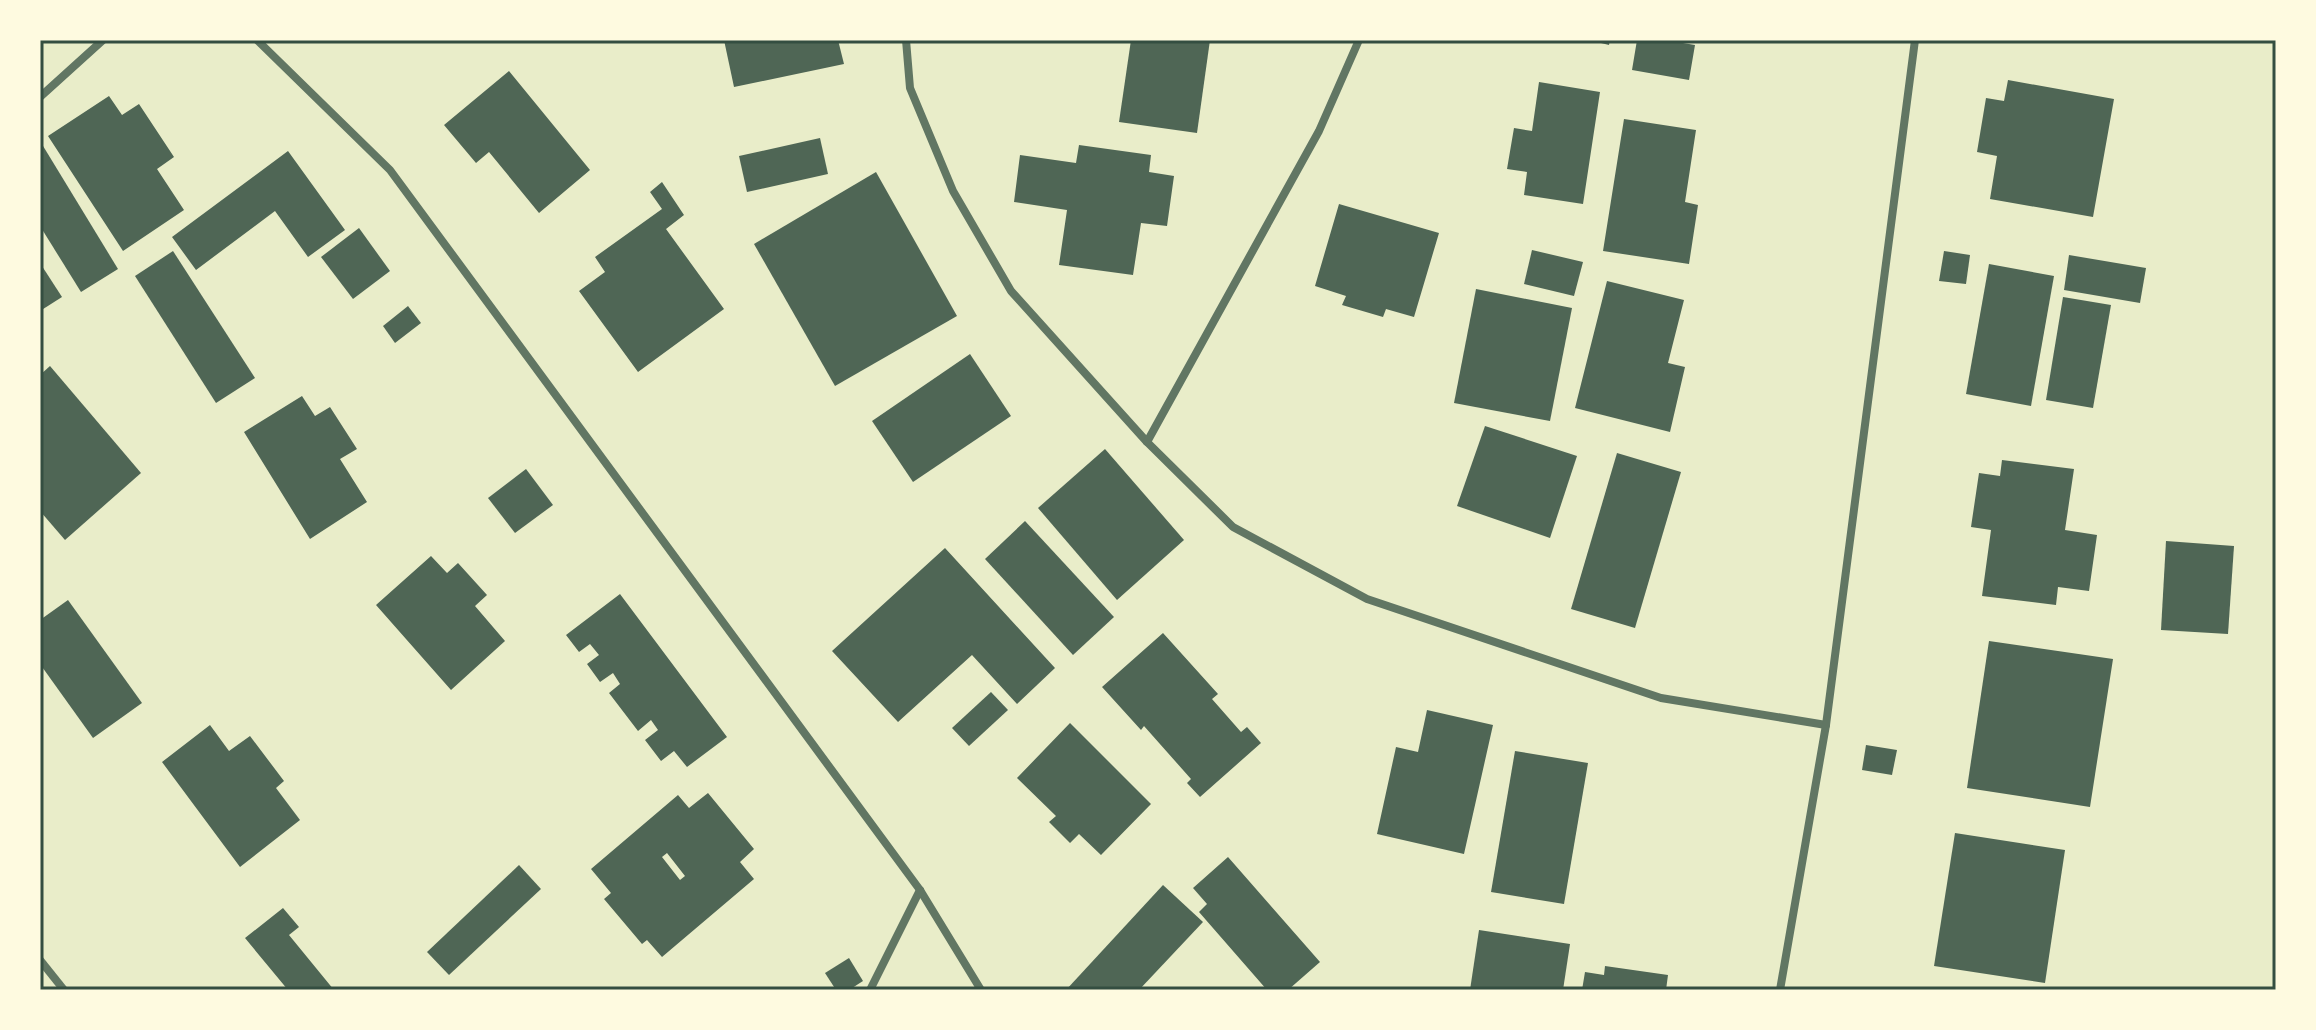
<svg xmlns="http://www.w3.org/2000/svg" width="2316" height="1030" viewBox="0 0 2316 1030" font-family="'Asap Condensed',sans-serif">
<rect width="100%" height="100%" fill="#e9edc9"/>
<!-- building -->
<g fill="#4f6655" fill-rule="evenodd">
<path d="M724,40H838L844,64L734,87Z"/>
<path d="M1131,40H1210L1197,133L1119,122Z"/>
<path d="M1589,40H1610L1609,45Z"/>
<path d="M1637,40H1683V43L1695,45L1689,80L1632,70Z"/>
<path d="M509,71L590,170L539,213L489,152L476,163L444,125Z"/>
<path d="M2008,80L2114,99L2093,217L1990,199L1997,156L1977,152L1986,98L2004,101Z"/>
<path d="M1539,82L1600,92L1583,204L1524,195L1527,172L1507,169L1514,128L1532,131Z"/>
<path d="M109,96L122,115L139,104L174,157L157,169L184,210L123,251L48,136Z"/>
<path d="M1624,119L1696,130L1685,202L1698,205L1689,264L1603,251Z"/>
<path d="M820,138L828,174L747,192L739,156Z"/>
<path d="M40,141L118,269L81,292L40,226Z"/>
<path d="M1079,145L1151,155L1149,172L1174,176L1167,226L1141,223L1133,275L1059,265L1067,210L1014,202L1020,155L1076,163Z"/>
<path d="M288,151L345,230L308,257L275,211L196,270L172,237Z"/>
<path d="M876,172L957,316L835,386L754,244Z"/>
<path d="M662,182L684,215L666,229L724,309L638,372L579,291L605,272L595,257L662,209L650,192Z"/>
<path d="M1339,204L1439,233L1414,317L1386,309L1383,317L1342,305L1346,296L1315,286Z"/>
<path d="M359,228L390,271L353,299L321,257Z"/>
<path d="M1532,250L1583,262L1574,296L1524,284Z"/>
<path d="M173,251L255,378L216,403L135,276Z"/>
<path d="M1944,251L1970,255L1966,284L1939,281Z"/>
<path d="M2069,255L2146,268L2140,303L2064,290Z"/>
<path d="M40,263L62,297L40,311Z"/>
<path d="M1989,264L2054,276L2031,406L1966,394Z"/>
<path d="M1607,281L1684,300L1668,363L1685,367L1670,432L1575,408Z"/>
<path d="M1476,289L1572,308L1550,421L1454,403Z"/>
<path d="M2063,297L2111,305L2093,408L2046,400Z"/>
<path d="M408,306L421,323L395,343L383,326Z"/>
<path d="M970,354L1011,416L913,482L872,421Z"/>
<path d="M50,366L141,473L65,540L40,511V375Z"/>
<path d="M302,396L315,416L330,407L357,449L340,459L367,502L310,539L244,432Z"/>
<path d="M1485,426L1577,456L1550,538L1457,506Z"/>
<path d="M1105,449L1184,540L1117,600L1038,508Z"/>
<path d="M1617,453L1681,472L1635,628L1571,609Z"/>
<path d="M2002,460L2074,469L2065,530L2097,535L2089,591L2058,587L2056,605L1982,596L1991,530L1971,527L1979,473L2000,476Z"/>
<path d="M526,469L553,505L515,533L488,498Z"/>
<path d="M1025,521L1114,617L1073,655L985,559Z"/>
<path d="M2166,541L2234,546L2228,634L2161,630Z"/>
<path d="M945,548L1055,668L1017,704L972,655L898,722L832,651Z"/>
<path d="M431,556L447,573L458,563L487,595L475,606L505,641L451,690L376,605Z"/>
<path d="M620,594L727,737L687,767L674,751L661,761L645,740L658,730L651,720L638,731L609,693L620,684L613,673L600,682L587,664L599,655L590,644L579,652L566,635Z"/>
<path d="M68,600L142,703L93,738L40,664V620Z"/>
<path d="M1163,633L1218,694L1212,699L1241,732L1247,727L1261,743L1200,797L1187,783L1191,779L1144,726L1141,730L1102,687Z"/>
<path d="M1989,641L2113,659L2090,807L1967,788Z"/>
<path d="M991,692L1008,710L969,746L952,728Z"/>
<path d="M1427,710L1493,725L1464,854L1377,834L1396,747L1418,752Z"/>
<path d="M1070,723L1151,804L1101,855L1079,834L1070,843L1049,822L1056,816L1017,778Z"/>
<path d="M210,725L229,751L250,736L284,781L276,788L300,820L240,867L162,762Z"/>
<path d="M1866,745L1897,750L1892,775L1862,770Z"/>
<path d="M1515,751L1588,763L1564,904L1491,892Z"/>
<path d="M708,793L754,849L740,862L754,879L662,957L647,940L642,944L604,899L611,893L591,869L678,795L689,808ZM667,853L685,876L680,880L662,857Z"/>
<path d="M1955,833L2065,850L2045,983L1934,966Z"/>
<path d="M1228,857L1320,962L1288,990H1267L1199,912L1207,904L1193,888Z"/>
<path d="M519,865L541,889L449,975L427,952Z"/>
<path d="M1163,885L1203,922L1139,990H1066Z"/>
<path d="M283,908L299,927L289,935L334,990H288L245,938Z"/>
<path d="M1479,930L1570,944L1563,990H1470Z"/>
<path d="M849,958L863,981L849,990H836L825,973Z"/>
<path d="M1605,966L1668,975L1666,990H1582L1585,972L1604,975Z"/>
</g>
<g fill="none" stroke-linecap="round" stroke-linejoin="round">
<!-- minor -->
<g stroke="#617663" stroke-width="8">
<path d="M257,40L390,170L920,890L981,990"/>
<path d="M906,40L910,88L953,191L1011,291L1147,442L1233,527L1367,599L1661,698L1826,725"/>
<path d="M40,97L103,40"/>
<path d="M1147,442L1319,131L1359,40"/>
<path d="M40,960L64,990"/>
<path d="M870,990L920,890"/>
<path d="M1780,990L1826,725L1915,40"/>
</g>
</g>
<!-- border -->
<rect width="2316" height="1030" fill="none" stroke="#fefae0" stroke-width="84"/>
<rect x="42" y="42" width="2232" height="946" fill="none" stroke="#344e41" stroke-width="3"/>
</svg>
